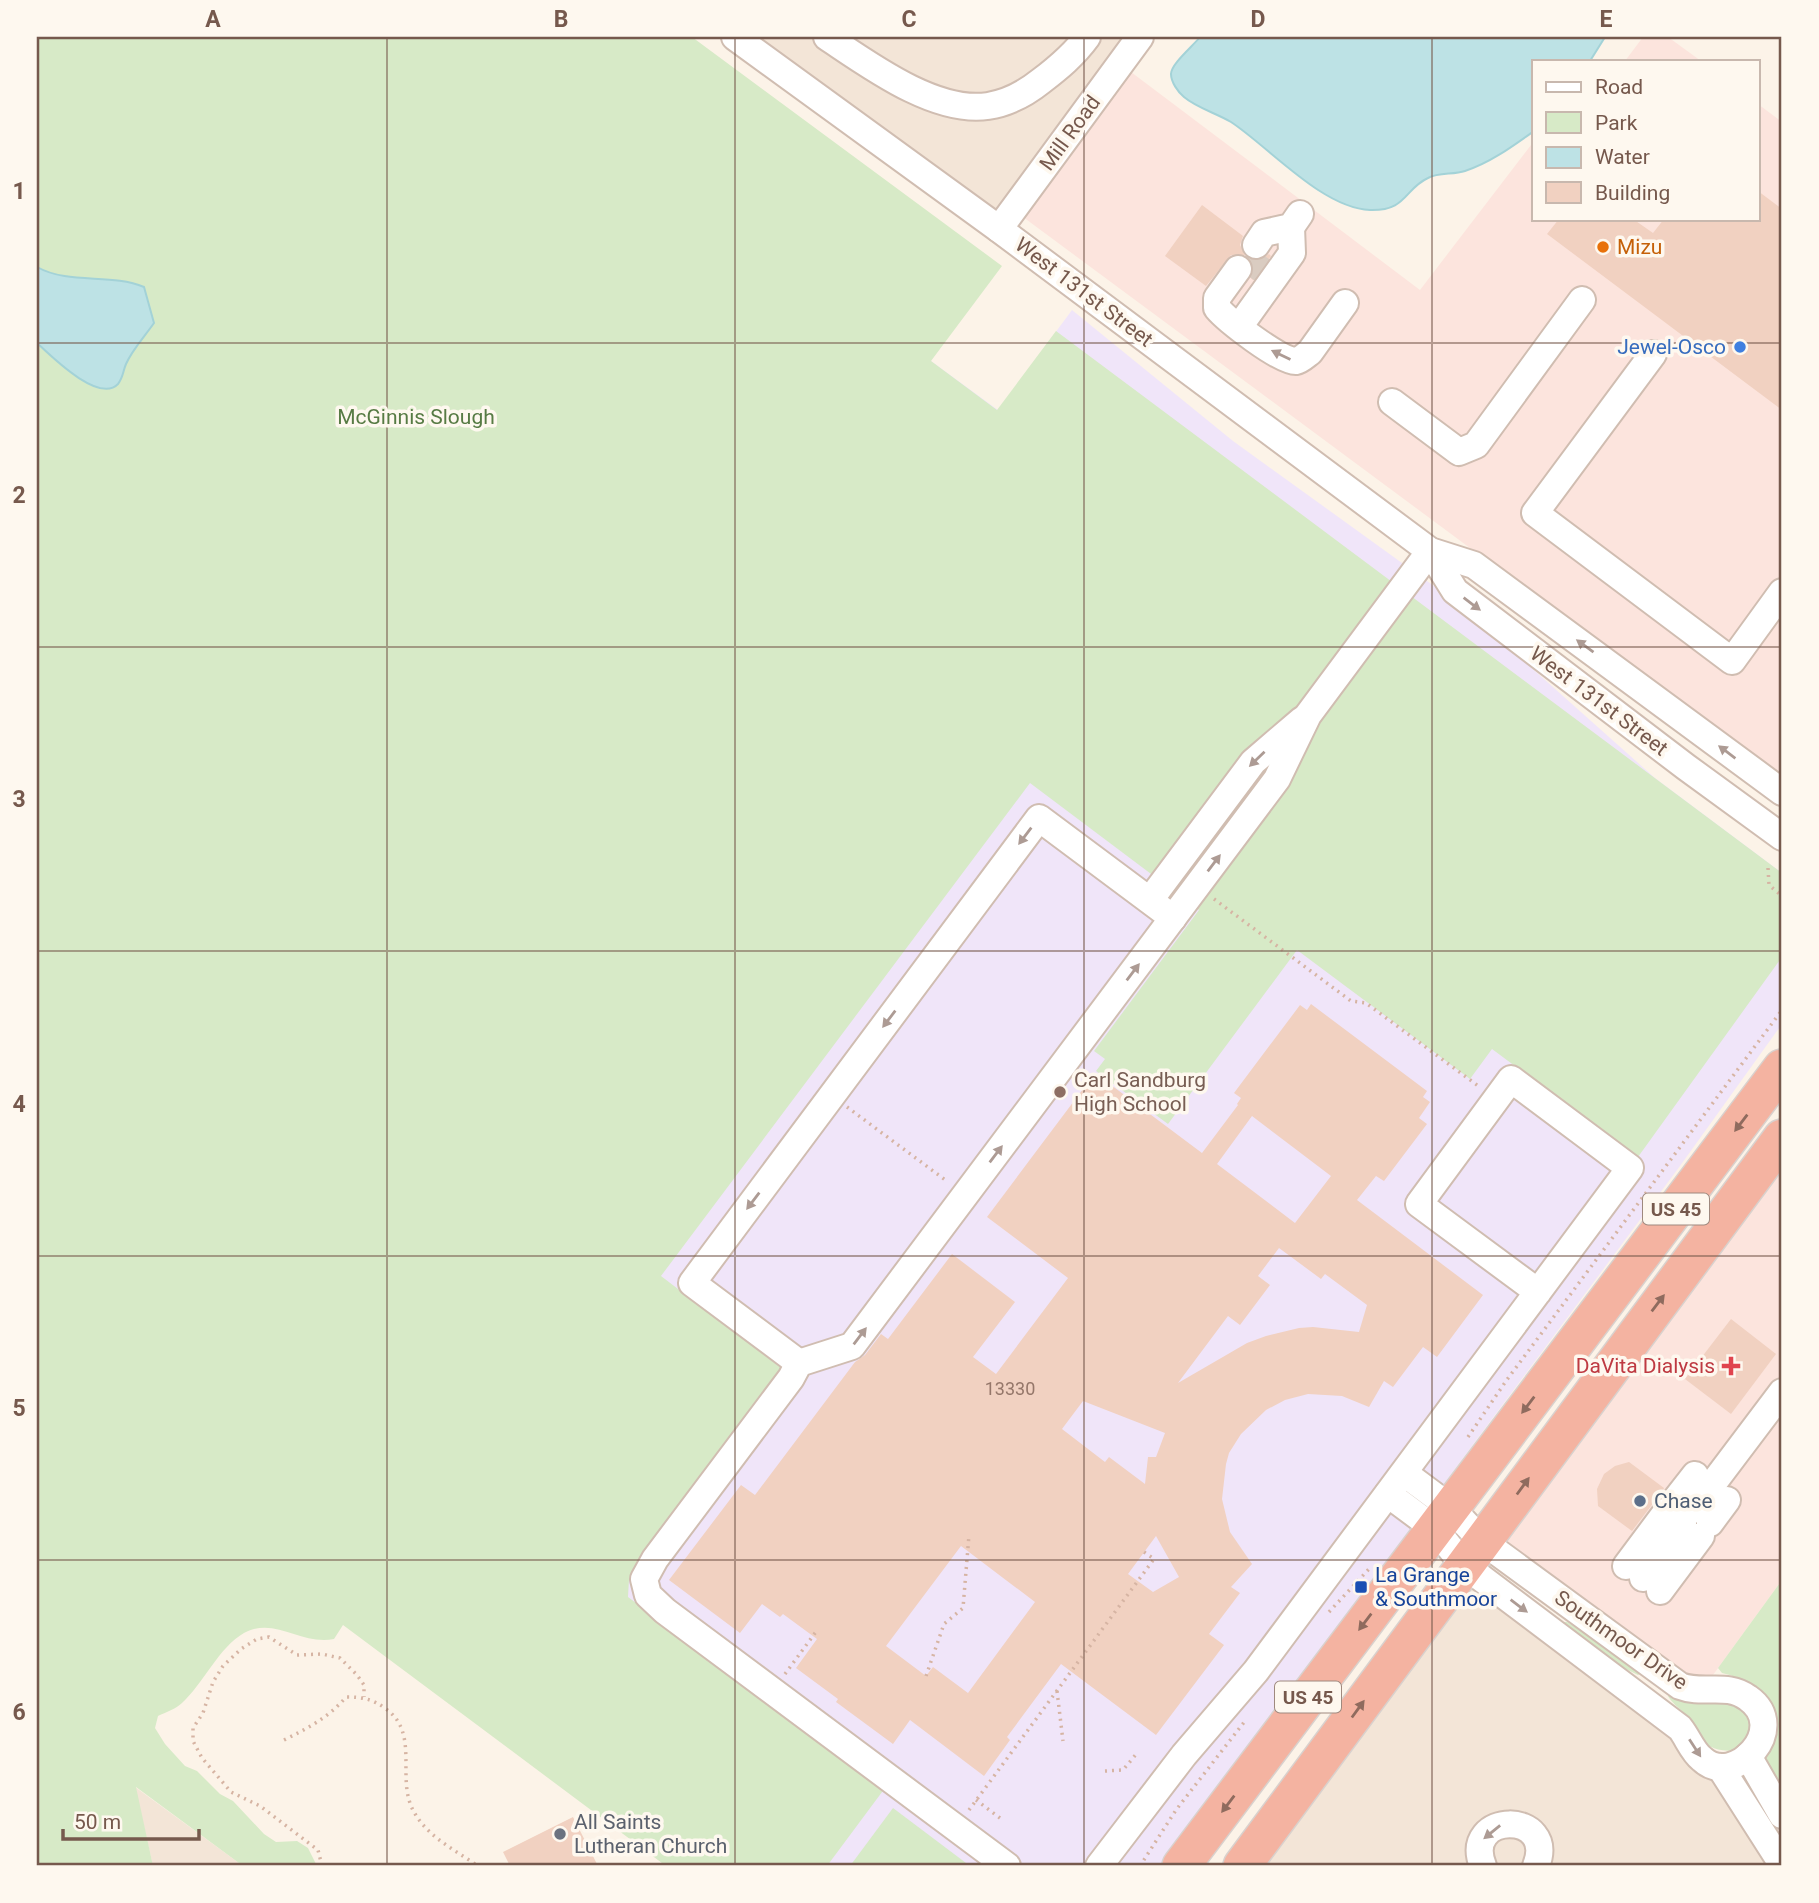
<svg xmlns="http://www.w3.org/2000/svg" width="1819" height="1903" viewBox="0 0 1819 1903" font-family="Roboto,sans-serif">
<rect width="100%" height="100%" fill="#fcf3e8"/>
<!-- residential -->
<g fill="#f3e5d7">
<path d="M759,37H1125L997,212Z"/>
<path d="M1460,1579L1670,1731L1712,1775L1778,1866H1247Z"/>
<path d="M135,1787L243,1866H153Z"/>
</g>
<!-- commercial -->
<g fill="#fce4dd">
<path d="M1643,37H1668L1701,61H1625Z"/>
<path d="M1127,69L1420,290L1531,145L1534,146V219H1758V104L1782,122V779L1019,214Z"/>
<path d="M1782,1145V1580L1705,1686L1700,1687L1489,1542Z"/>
</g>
<!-- education -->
<path fill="#f0e5f9" d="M1072,310L1233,441L1463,607L1655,778L1782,873V1024L1680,1166L1160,1866H666L250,1518L931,361L998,410Z"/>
<!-- green -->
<g fill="#d7eac7">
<path d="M37,37H692L1002,266L931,361L997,410L1056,331L1782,873V957L1638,1157L1492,1049L1470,1079L1297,950L1168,1124L1096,1071L1105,1059L1094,1051L1199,910L1030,783L661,1276L784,1370L635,1569L629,1579L628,1597L885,1788L827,1866H666L343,1625L334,1639C302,1646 275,1616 244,1633C219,1647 203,1684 182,1703C176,1709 166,1712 158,1716L155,1728L165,1744L185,1766L197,1771L220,1794L233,1801L264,1834L276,1842L297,1841L308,1848L317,1866H243L136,1787L153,1866H37Z"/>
<path d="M1782,1580V1787L1762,1768L1773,1712C1759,1690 1749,1679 1722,1673L1718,1668Z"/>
<path d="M1564,1622H1567L1640,1669L1641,1673L1638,1675L1624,1668L1564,1625Z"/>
<path d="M1672,1691L1733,1699L1752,1722L1747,1739L1735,1751C1698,1751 1704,1736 1684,1713C1678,1707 1672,1703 1668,1696Z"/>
<path d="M893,1808L970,1866H850Z"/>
</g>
<!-- water -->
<g fill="#bde2e5" stroke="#a3d2d7" stroke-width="2">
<path d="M1200,37H1605L1590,61H1534V131C1513,146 1490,163 1465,171C1453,175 1439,172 1428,178C1404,189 1407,211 1370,210C1322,208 1269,147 1231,122C1216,113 1197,108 1184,97C1178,92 1171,82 1171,74C1171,64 1193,46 1200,37Z"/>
<path d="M37,267C69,285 111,273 144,287L154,323C145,336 132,350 126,364C123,371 123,378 118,384C99,404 51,356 37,343Z"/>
</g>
<!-- building -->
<g fill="#f1d1c1" fill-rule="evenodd">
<path d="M1758,191L1782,209V410L1547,234L1559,219H1633L1653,233L1664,219H1758Z"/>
<path d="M1202,205L1243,236L1240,245L1245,255H1231L1206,286L1165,256Z"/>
<path d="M1269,254L1271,256L1253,280L1251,278L1254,271L1253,263L1250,259H1262Z"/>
<path d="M1311,1004L1427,1091L1423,1097L1430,1102L1419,1118L1427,1124L1384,1181L1376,1176L1357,1200L1483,1295L1437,1357L1423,1347L1393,1387L1384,1381L1369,1407L1342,1396L1308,1394L1285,1400L1266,1410L1241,1434L1229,1453L1226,1464L1222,1499L1230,1532L1252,1564L1231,1587L1240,1593L1209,1634L1224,1645L1156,1735L1061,1664L1007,1737L1010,1740L984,1776L910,1720L893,1744L836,1702L838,1699L796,1668L817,1639L783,1614L780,1617L762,1604L740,1633L669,1580L741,1485L755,1495L855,1362L865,1355L881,1334L888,1339L952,1254L1015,1302L973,1357L996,1374L1068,1278L987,1217L1095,1073L1202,1153L1238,1105L1237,1104L1241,1098L1234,1093L1300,1005L1307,1010ZM1252,1116L1331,1176L1295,1223L1217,1164ZM1279,1248L1321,1279L1325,1274L1367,1305L1359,1332L1313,1327L1299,1328L1266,1336L1247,1343L1178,1383L1228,1316L1240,1325L1270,1285L1258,1276ZM1083,1401L1165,1433L1156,1457H1148L1145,1484L1109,1457L1105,1462L1062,1429ZM1156,1536L1179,1577L1153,1592L1128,1574ZM961,1546L1035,1602L968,1693L933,1667L926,1676L886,1646Z"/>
<path d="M1731,1319L1776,1354L1731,1414L1685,1379Z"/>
<path d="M1629,1462L1664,1488L1661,1496L1654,1502L1632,1531L1598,1506L1597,1489L1604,1474L1615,1466Z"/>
<path d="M573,1817L598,1866H510L503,1852Z"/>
</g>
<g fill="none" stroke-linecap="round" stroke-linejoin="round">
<!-- minor-tunnel -->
<path stroke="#daccc1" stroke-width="26" stroke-dasharray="26 13" stroke-linecap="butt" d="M1248,276L1265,252"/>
<!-- minor casing -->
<g stroke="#d0bdb1" stroke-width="30">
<g id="minor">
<path d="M735,37L999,229L1430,551L1474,565L1782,792"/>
<path d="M827,37C869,65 935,114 988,106C1007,103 1026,93 1041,81C1058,68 1074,55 1087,37"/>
<path d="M999,229L1140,37"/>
<path d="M1256,245L1264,233L1291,227L1300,214"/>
<path d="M1238,269L1217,298V308C1227,320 1281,362 1296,361C1301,360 1306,355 1310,352L1345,303"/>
<path d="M1239,327L1292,253L1291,227"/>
<path d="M1653,354L1535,513L1732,661L1782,592"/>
<path d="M1392,402L1459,452L1476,445L1582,300"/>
<path d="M1430,551L1455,591L1686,767L1782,837"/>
<path d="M1150,900L1253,762L1302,720"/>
<path d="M799,1363L692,1283L1039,818L1173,918"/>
<path d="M1388,1494L1435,1529L1464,1565L1680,1728C1688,1738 1692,1751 1702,1759C1734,1789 1791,1728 1748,1698C1727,1682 1703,1695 1680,1686L1482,1541L1451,1508L1404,1473"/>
<path d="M1677,1498L1695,1475"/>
<path d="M1693,1510L1782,1392"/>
<path d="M1710,1523L1727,1500"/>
<path d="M1626,1566L1667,1511"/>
<path d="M1643,1578L1683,1523"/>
<path d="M1660,1591L1701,1536"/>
<path d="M1748,1756L1782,1815"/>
<path d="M1720,1767L1782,1864"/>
<path d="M1007,1866L665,1611L648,1595L644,1579L655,1559L791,1378L799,1363L852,1346L1277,779L1308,715L1430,551"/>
<path d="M1099,1866L1184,1755L1256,1671L1630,1168L1511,1079L1419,1204L1538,1292"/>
<path d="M1483,1866C1461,1811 1558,1810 1536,1866"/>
</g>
</g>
<!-- highway casing -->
<g stroke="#d9d1cd" stroke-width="40">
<g id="highway">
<path d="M1181,1866L1782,1068"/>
<path d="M1242,1866L1782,1138"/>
</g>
</g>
<!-- path -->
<g stroke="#d6b4a3" stroke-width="3.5" stroke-dasharray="2 5" stroke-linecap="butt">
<path d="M1768,868L1769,885L1782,896"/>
<path d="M1214,899L1351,1001L1366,1003L1481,1088"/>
<path d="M847,1107L948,1182"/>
<path d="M1468,1437L1506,1381L1782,1010"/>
<path d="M1329,1612L1369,1569"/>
<path d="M785,1674L818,1629"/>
<path d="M926,1676L944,1624L963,1608L969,1535"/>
<path d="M1057,1691L1063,1741"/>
<path d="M284,1740C308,1728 328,1718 346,1697C362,1697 373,1699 386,1709C420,1733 396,1778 413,1810C426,1836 455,1850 478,1866"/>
<path d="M1105,1771L1123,1770L1138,1752"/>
<path d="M976,1800L1004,1821"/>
<path d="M969,1810L1154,1559L1144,1552"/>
<path d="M322,1866L318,1850L260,1806L231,1792L202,1758L193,1741V1728L203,1713L213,1682L223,1666L241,1649L257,1639L269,1637L297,1655L322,1654L340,1658L357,1675L364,1685V1697"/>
<path d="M1140,1866L1176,1810L1245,1721"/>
</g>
<!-- minor -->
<use href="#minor" stroke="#fff" stroke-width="26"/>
<!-- highway -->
<use href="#highway" stroke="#f4b3a1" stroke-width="37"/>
</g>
<!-- one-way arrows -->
<defs><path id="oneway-solid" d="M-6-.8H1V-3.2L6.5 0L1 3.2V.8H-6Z" transform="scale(1.75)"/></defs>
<g fill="#ad9b94">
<use href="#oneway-solid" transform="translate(1281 355) rotate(-154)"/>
<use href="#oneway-solid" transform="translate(1472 604) rotate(37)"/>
<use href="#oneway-solid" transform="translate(1585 646) rotate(-144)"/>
<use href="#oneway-solid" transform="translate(1727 752) rotate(-143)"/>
<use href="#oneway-solid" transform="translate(1257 759) rotate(136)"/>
<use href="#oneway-solid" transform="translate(1025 836) rotate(127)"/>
<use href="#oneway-solid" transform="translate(1214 863) rotate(-53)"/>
<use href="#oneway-solid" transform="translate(1133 972) rotate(-53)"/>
<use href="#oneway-solid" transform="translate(889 1019) rotate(127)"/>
<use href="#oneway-solid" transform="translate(996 1154) rotate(-53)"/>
<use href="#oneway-solid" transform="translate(753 1201) rotate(127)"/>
<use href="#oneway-solid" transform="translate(860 1336) rotate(-53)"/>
<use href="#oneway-solid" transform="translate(1519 1606) rotate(37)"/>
<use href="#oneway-solid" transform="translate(1695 1748) rotate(57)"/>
<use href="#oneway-solid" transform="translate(1492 1832) rotate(141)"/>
</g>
<g fill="#8f6b5e">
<use href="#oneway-solid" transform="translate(1741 1123) rotate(127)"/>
<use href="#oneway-solid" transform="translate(1658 1303) rotate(-53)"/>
<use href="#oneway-solid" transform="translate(1528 1405) rotate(127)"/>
<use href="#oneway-solid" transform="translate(1523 1486) rotate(-54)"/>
<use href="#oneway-solid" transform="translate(1365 1622) rotate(127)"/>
<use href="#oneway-solid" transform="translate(1358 1709) rotate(-54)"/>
<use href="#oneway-solid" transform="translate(1228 1804) rotate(127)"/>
</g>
<!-- grid -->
<path fill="none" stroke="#76594d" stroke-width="2" stroke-opacity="0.55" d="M387,37V1866M735,37V1866M1084,37V1866M1432,37V1866M37,343H1782M37,647H1782M37,951H1782M37,1256H1782M37,1560H1782"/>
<!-- markers -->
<circle fill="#e8710a" stroke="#fef8ef" stroke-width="2.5" cx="1603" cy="247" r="7"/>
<circle fill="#3f7fe0" stroke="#fef8ef" stroke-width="2.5" cx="1740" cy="347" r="7"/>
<circle fill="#8d6e63" stroke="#fef8ef" stroke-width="2.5" cx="1060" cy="1092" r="7"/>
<path fill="#e0444e" stroke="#fef8ef" stroke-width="2.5" d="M1727.5 1355.5h7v7h7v7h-7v7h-7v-7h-7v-7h7z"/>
<circle fill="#5c6f8a" stroke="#fef8ef" stroke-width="2.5" cx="1640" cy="1501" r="7"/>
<rect fill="#1a4fb4" stroke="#fef8ef" stroke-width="2.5" x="1354" y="1580" width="14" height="14" rx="3.5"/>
<circle fill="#6b7280" stroke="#fef8ef" stroke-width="2.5" cx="560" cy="1834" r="7"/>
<g text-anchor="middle" stroke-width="7" stroke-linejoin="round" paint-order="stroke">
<!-- number labels -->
<g font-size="18" fill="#95776a">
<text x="1010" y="1395">13330</text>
</g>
<!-- shield labels -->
<g fill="#fef8ef" stroke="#9f897e" stroke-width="2">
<rect x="1643" y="1193.5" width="66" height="31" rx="5"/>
<rect x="1275" y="1681.5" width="66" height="31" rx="5"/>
</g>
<g font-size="19" font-weight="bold" fill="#76594d">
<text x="1676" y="1216">US 45</text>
<text x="1308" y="1704">US 45</text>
</g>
<!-- street labels -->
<g font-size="21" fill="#76594d" stroke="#fef8ef">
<text transform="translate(1070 133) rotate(-54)" y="7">Mill Road</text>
<text transform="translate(1084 292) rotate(37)" y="7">West 131st Street</text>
<text transform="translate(1599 701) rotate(37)" y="7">West 131st Street</text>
<text transform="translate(1621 1640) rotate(35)" y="7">Southmoor Drive</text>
</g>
<!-- food labels -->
<g font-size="21" fill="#c56008" stroke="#fef8ef" text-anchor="start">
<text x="1617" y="254">Mizu</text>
</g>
<!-- shop labels -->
<g font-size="21" fill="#366cbe" stroke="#fef8ef" text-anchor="end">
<text x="1726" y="354">Jewel-Osco</text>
</g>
<!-- park labels -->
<g font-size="21" fill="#577b44" stroke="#fef8ef">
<text x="416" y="424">McGinnis Slough</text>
</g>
<!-- education labels -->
<g font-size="21" fill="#785e54" stroke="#fef8ef" text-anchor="start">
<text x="1074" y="1087">Carl Sandburg<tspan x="1074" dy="24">High School</tspan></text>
</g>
<!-- health labels -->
<g font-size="21" fill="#be3a42" stroke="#fef8ef" text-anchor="end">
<text x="1715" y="1373">DaVita Dialysis</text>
</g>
<!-- service labels -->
<g font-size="21" fill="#4e5e75" stroke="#fef8ef" text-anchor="start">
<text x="1654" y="1508">Chase</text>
</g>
<!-- transit labels -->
<g font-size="21" fill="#164399" stroke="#fef8ef" text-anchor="start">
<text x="1375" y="1582">La Grange<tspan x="1375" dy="24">&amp; Southmoor</tspan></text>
</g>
<!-- worship labels -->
<g font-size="21" fill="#5b616d" stroke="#fef8ef" text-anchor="start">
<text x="574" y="1829">All Saints<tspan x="574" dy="24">Lutheran Church</tspan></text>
</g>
</g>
<!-- border -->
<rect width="1819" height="1903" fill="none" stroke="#fef8ef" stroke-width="77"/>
<!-- legend -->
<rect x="1532" y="60" width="228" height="161" fill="#fef8ef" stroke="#c8b8ae" stroke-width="2"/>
<rect x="1546" y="82" width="35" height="10" fill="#ffffff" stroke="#c8b8ae" stroke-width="2"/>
<text x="1595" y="94" font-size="21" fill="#76594d">Road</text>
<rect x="1546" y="112" width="35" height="21" fill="#d7eac7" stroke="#c8b8ae" stroke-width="2"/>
<text x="1595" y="130" font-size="21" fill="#76594d">Park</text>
<rect x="1546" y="147" width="35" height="21" fill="#bde2e5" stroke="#c8b8ae" stroke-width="2"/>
<text x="1595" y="164" font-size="21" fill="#76594d">Water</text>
<rect x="1546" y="182" width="35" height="21" fill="#f1d1c1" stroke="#c8b8ae" stroke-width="2"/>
<text x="1595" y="200" font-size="21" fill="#76594d">Building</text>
<!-- scale -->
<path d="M63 1829v10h136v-10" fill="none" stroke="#76594d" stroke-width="3.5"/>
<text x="74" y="1829" font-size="21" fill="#76594d" stroke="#fef8ef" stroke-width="5" paint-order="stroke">50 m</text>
<rect x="38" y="38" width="1742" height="1826" fill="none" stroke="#76594d" stroke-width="2.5"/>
<g font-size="23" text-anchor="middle" font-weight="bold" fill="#76594d">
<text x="213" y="27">A</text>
<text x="561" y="27">B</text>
<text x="909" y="27">C</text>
<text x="1258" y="27">D</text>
<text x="1606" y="27">E</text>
<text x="19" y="199">1</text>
<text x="19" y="503">2</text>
<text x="19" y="807">3</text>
<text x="19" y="1112">4</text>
<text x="19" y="1416">5</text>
<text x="19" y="1720">6</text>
</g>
</svg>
